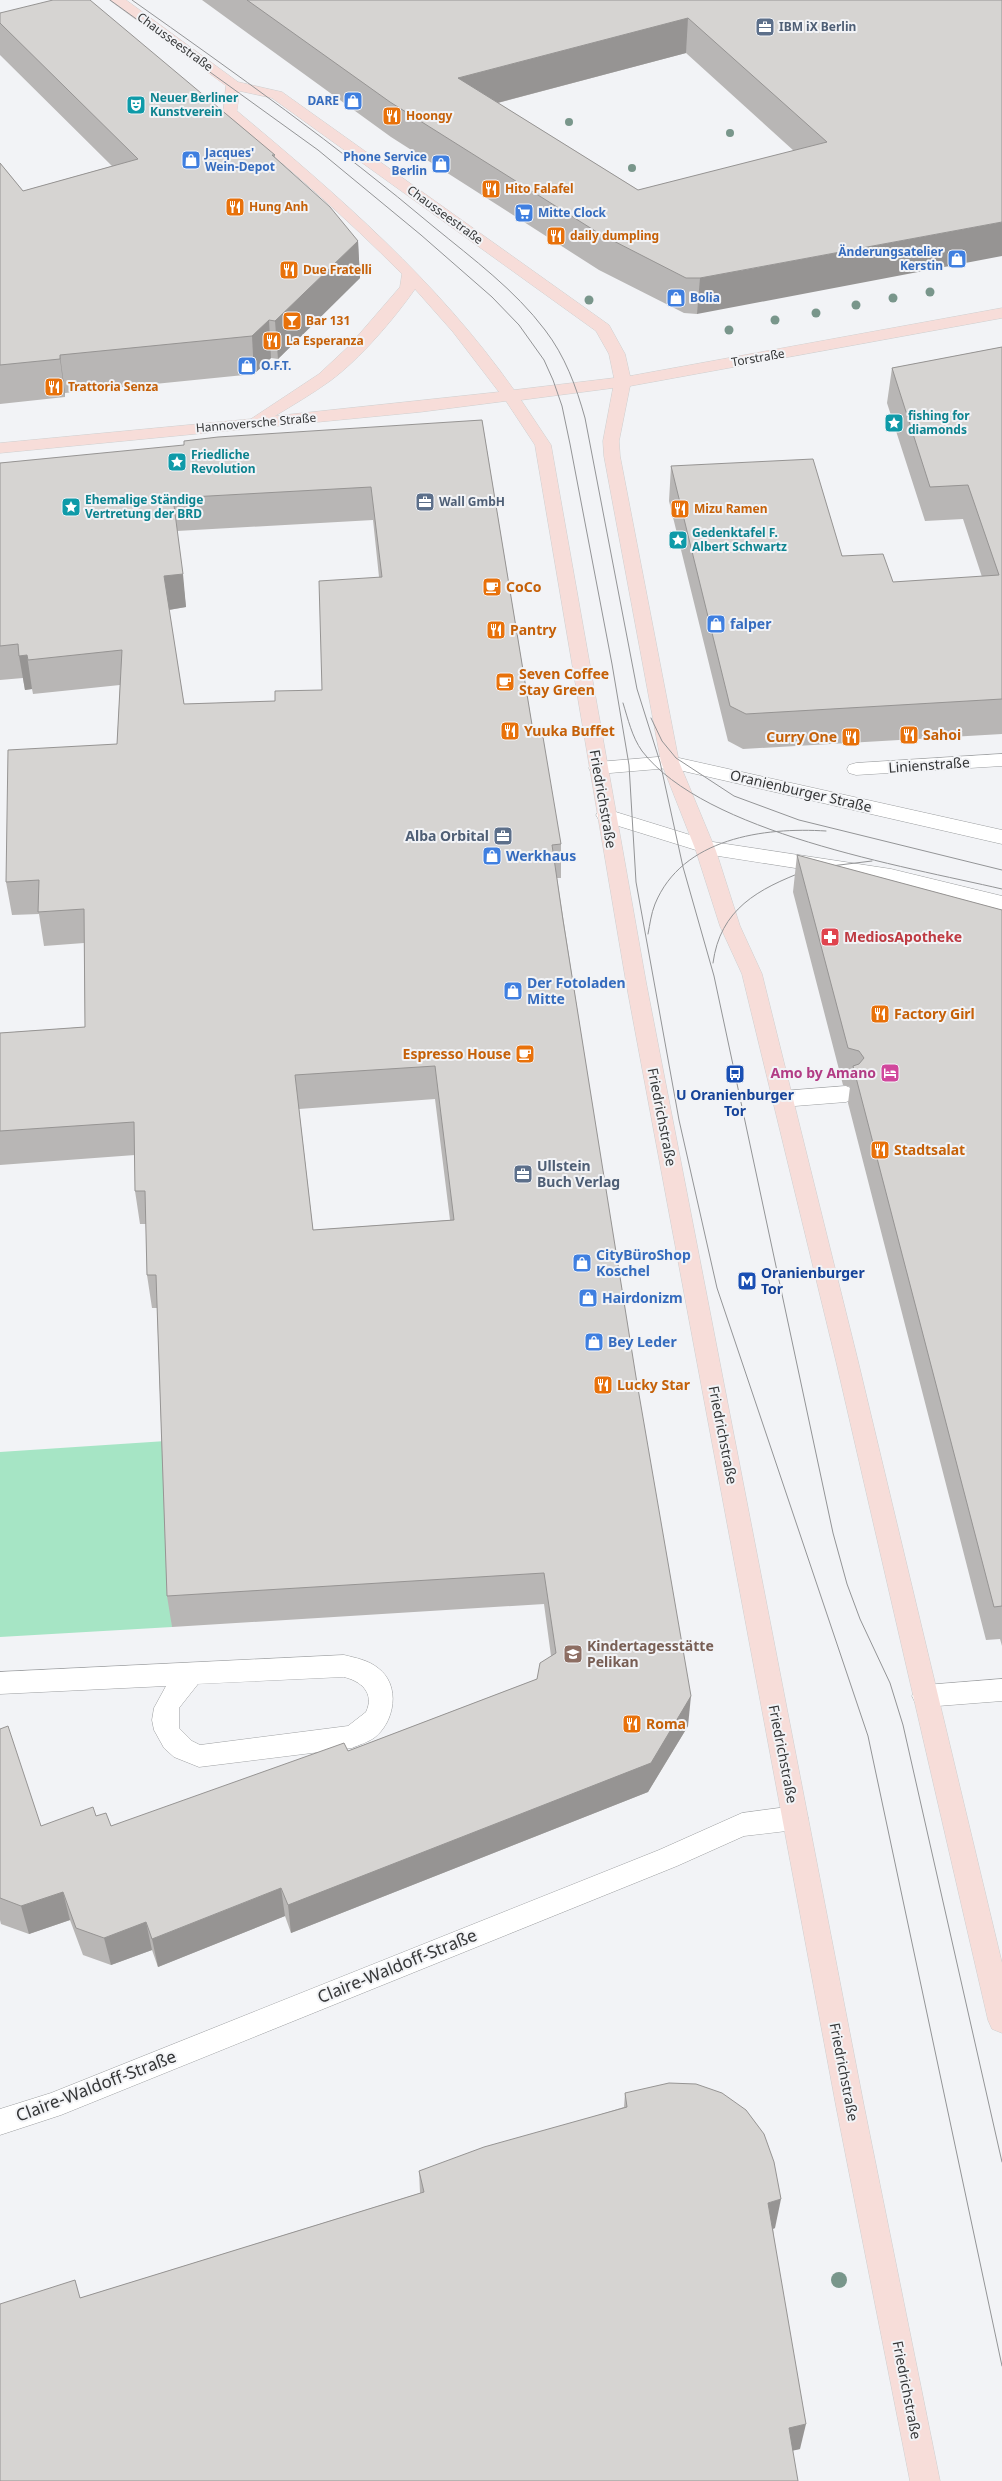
<svg xmlns="http://www.w3.org/2000/svg" width="1002" height="2481" viewBox="0 0 1002 2481" font-family="'Noto Sans',sans-serif">
<rect width="100%" height="100%" fill="#f2f3f6"/>
<!-- green -->
<path fill="#a6e5c5" d="M166,1441L172,1627L0,1637V1452Z"/>
<g fill="none" stroke-linecap="round" stroke-linejoin="round">
<!-- minor casing -->
<g stroke="#9c9ea0" stroke-width="1">
<g id="minor">
<path d="M1002,754V766L856,775L849,773L847,769L849,765L856,763Z"/>
<path d="M670,756L1002,830V844L670,768L598,774L591,772L589,768L591,764L598,762Z"/>
<path d="M606,809L713,842L891,869L1002,896V910L891,883L712,855L599,820L596,815L599,810Z"/>
<path d="M846,1086L853,1089L857,1094L853,1099L846,1102L782,1107L775,1104L771,1099L775,1094L782,1091Z"/>
<path d="M344,1655C356,1658 368,1660 378,1668C401,1685 395,1722 374,1738C368,1742 359,1745 352,1748L199,1767L174,1757L164,1748L154,1730L152,1720L154,1708L166,1686L0,1694V1672ZM344,1677C361,1681 375,1693 366,1712L348,1726L200,1745L192,1741L179,1728V1708L198,1684Z"/>
<path d="M1002,1679V1701L925,1707L916,1704L912,1696L916,1688L925,1685Z"/>
<path d="M795,1806L804,1810L808,1818L804,1826L795,1830L744,1836L677,1866L61,2115L0,2135V2109L51,2093L659,1850L733,1817L742,1813Z"/>
</g>
</g>
<!-- major casing -->
<g stroke="#cfcfcf" stroke-width="1">
<path id="major" d="M110,0H126L238,82L282,92L609,325L625,354L630,376L1002,308V318L630,386L619,441L620,456L679,762L716,851L740,926L762,974L858,1361L1002,1963V2033L992,2029L988,2020L836,1361L742,974L720,926L696,851L661,762L604,456L603,441L613,388L521,400L551,445L646,982L864,2106L940,2481H910L836,2106L626,982L535,445L506,401L420,412L0,453V443L251,419L319,374L349,346L400,287L402,274C346,217 286,166 225,115L223,112L226,86ZM240,91L272,98L596,331L609,354L614,378L514,390C438,282 339,196 237,111ZM415,289L453,332L499,392L275,416C293,405 312,394 330,381C360,359 394,319 415,289Z"/>
</g>
<!-- minor -->
<use href="#minor" fill="#fff" fill-rule="evenodd"/>
<!-- major -->
<use href="#major" fill="#f7ddd9" fill-rule="evenodd"/>
<!-- tram -->
<g stroke="#939496" stroke-width="1">
<path d="M110,0L318,150L421,235L492,297L519,325L544,360L553,380L562,406L570,444L612,664L629,765L636,882L679,1120L717,1288L868,1736L1002,2366"/>
<path d="M132,0C235,73 338,146 434,227C473,259 515,290 545,330C565,356 576,386 585,418L637,689L660,762L683,867L714,976L833,1533L847,1584L860,1619L890,1683L903,1725L1002,2162"/>
<path d="M623,703C628,719 632,737 642,751C705,833 903,866 1002,889"/>
<path d="M651,718L662,741L676,758L734,796L799,820L1002,870"/>
<path d="M823,867L872,861"/>
<path d="M648,934C650,924 651,914 655,904C682,838 764,827 826,831"/>
<path d="M713,963C720,909 758,889 805,871"/>
</g>
</g>
<!-- trees -->
<g fill="#79968b">
<circle cx="569" cy="122" r="4"/>
<circle cx="730" cy="133" r="4"/>
<circle cx="632" cy="168" r="4"/>
<circle cx="930" cy="292" r="4.5"/>
<circle cx="893" cy="298" r="4.5"/>
<circle cx="589" cy="300" r="4.5"/>
<circle cx="856" cy="305" r="4.5"/>
<circle cx="816" cy="313" r="4.5"/>
<circle cx="775" cy="320" r="4.5"/>
<circle cx="729" cy="330" r="4.5"/>
<circle cx="839" cy="2280" r="8"/>
</g>
<!-- wall -->
<g fill="#b8b6b5" fill-rule="evenodd">
<path d="M202,0H1002L697,314L684,313L599,270L391,137ZM686,53L794,151L638,190L498,103Z"/>
<path d="M0,13L275,155V158L358,241L360,278L278,359L271,358L254,374L65,393V397L0,404V163L23,191L112,166L0,55Z"/>
<path d="M1002,347V734L743,749L728,741L669,501L671,466L893,582L982,577L963,519L925,521L887,403L892,368Z"/>
<path d="M482,420L534,737L561,844V878H557L688,1726L648,1792L291,1933L285,1916L158,1967L152,1950L111,1965L83,1955L70,1920L29,1934L1,1924L0,1920V1729L41,1826L96,1816L111,1826L348,1751L537,1679L551,1656L544,1604L172,1627L167,1596L157,1308H152L147,1275L146,1224H140L135,1191V1155L0,1165V1033L85,1027L84,943L44,946L39,914L12,915L6,882L117,744L120,685L33,694L32,689L25,690L23,678L0,680V463ZM373,520L379,577L322,690L275,701L184,704L169,610L186,607L177,531ZM435,1099L450,1220L313,1230L299,1109Z"/>
<path d="M797,855L1002,910V1646L1000,1639L986,1640L848,1103L850,1087L843,1085L793,892Z"/>
<path d="M625,2093L775,2228L773,2229L800,2449L793,2450L80,2298L420,2193L419,2171L624,2107Z"/>
</g>
<!-- shaded-wall -->
<g fill="#969493">
<path d="M688,18L686,53L459,113L458,78Z"/>
<path d="M1002,222V256L697,314L700,278Z"/>
<path d="M358,241L360,278L278,359L275,321Z"/>
<path d="M269,320L271,358L254,374L252,336Z"/>
<path d="M60,355L65,393V397L60,359Z"/>
<path d="M183,574L186,607L168,610L164,576Z"/>
<path d="M27,655L32,689L25,690L19,656Z"/>
<path d="M691,1696L688,1726L648,1792L291,1933L288,1905Z"/>
<path d="M281,1888L285,1916L158,1967L152,1939Z"/>
<path d="M63,1892L70,1920L29,1934L21,1906Z"/>
<path d="M146,1922L152,1950L111,1965L104,1938Z"/>
<path d="M781,2199L775,2228L763,2232L768,2203Z"/>
<path d="M806,2424L800,2449L783,2453L789,2428Z"/>
</g>
<!-- building -->
<g fill="#d6d4d2" stroke="#969493" fill-rule="evenodd">
<path d="M53,0H90L275,155H272L330,207L358,241L275,321L269,320L252,336L60,355V359L0,365V163L23,191L138,159L0,23V13Z"/>
<path d="M247,0H1002V222L700,278H686L600,234L390,102ZM688,18L827,142L638,190L458,78Z"/>
<path d="M1002,347V699L746,714L730,706L671,466L813,459L842,556L883,554L893,582L999,575L968,485L930,487L892,368Z"/>
<path d="M482,420L534,737H543L561,844L552,845L563,920L636,1377L691,1696L651,1763L288,1905L281,1888L152,1939L146,1922L104,1938L76,1928L63,1892L21,1906L0,1898V1729L8,1726L41,1826L93,1807L96,1816L106,1813L111,1826L344,1743L348,1751L537,1679L540,1663L556,1653L544,1573L167,1596L156,1275H147L145,1191H135L134,1122L0,1131V1033L85,1027L84,909L38,912L39,880L6,882L8,750L117,744L122,650L28,660L27,655L19,656L18,644L0,646V463L184,445V441L218,437ZM371,487L382,577L319,581L322,690L275,691V701L184,704L164,576L183,574L173,498ZM435,1066L454,1220L313,1230L295,1075Z"/>
<path d="M797,855L1002,910V1606L994,1607L853,1066L859,1064L864,1058L859,1051L848,1048Z"/>
<path d="M669,2083L696,2084L722,2093L746,2110L764,2134L774,2162L781,2199L768,2203L806,2424L789,2428L798,2481H0V2304L75,2280L80,2298L424,2192L419,2171L484,2147L627,2107L625,2093Z"/>
</g>
<!-- icons -->
<defs>
<g id="office-square" transform="scale(1)"><rect x="-9" y="-9" width="18" height="18" rx="4" fill="#5c6f8a" stroke="#f2f3f6"/><path d="M-6-3h4V-5.5h4V-3h4V5H-6ZM-1-4.5V-3h2v-1.5ZM-6 0V1H6V0Z" fill="#fff"/></g>
<g id="shop-square" transform="scale(1)"><rect x="-9" y="-9" width="18" height="18" rx="4" fill="#3f7fe0" stroke="#f2f3f6"/><path d="M-5-2.5h2.3a2.7 3.5 0 0 1 5.4 0H5L5.5 6h-11ZM-1.5-2.5h3a1.5 2.3 0 0 0-3 0Z" fill="#fff"/></g>
<g id="theatre-square" transform="scale(1)"><rect x="-9" y="-9" width="18" height="18" rx="4" fill="#0f9aa8" stroke="#f2f3f6"/><path d="M-5-5.5Q0-4 5-5.5V0Q5 5 0 6Q-5 5-5 0ZM-3.3-2.5H-1v1.5H-3.3ZM1-2.5H3.3v1.5H1ZM-2.8 1Q0 5.5 2.8 1Z" fill="#fff"/></g>
<g id="restaurant-square" transform="scale(1)"><rect x="-9" y="-9" width="18" height="18" rx="4" fill="#e8710a" stroke="#f2f3f6"/><path d="M-5-6h1v4h1v-4h1v4h1v-4h1v5L-1.5 .5V6h-2V.5L-5-1ZM5-6V6H3V1.5H1.5Q1.5-4 5-6Z" fill="#fff"/></g>
<g id="supermarket-square" transform="scale(1)"><rect x="-9" y="-9" width="18" height="18" rx="4" fill="#3f7fe0" stroke="#f2f3f6"/><path d="M-6-5.5h2.5l.6 2H6L4.5 2H-2.5L-4.4-4H-6ZM-1.5 3.2a1.3 1.3 0 1 0 .1 0ZM3 3.2a1.3 1.3 0 1 0 .1 0Z" fill="#fff"/></g>
<g id="bar-square" transform="scale(1)"><rect x="-9" y="-9" width="18" height="18" rx="4" fill="#e8710a" stroke="#f2f3f6"/><path d="M-6-5H6L.8 .8V4.5H3.5V6h-7V4.5H-.8V.8Z" fill="#fff"/></g>
<g id="sight-square" transform="scale(1)"><rect x="-9" y="-9" width="18" height="18" rx="4" fill="#0f9aa8" stroke="#f2f3f6"/><path d="M0-6L1.8-2.2L6-1.7L2.9 1.2L3.7 5.4L0 3.3L-3.7 5.4L-2.9 1.2L-6-1.7L-1.8-2.2Z" fill="#fff"/></g>
<g id="cafe-square" transform="scale(1)"><rect x="-9" y="-9" width="18" height="18" rx="4" fill="#e8710a" stroke="#f2f3f6"/><path d="M-5.5-4.5H6V0H3Q3 3.5 0 3.5H-2.5Q-5.5 3.5-5.5 0ZM3-3.2v2h1.7v-2ZM-6 4.5H4V6H-6Z" fill="#fff"/></g>
<g id="pharmacy-square" transform="scale(1)"><rect x="-9" y="-9" width="18" height="18" rx="4" fill="#e0444e" stroke="#f2f3f6"/><path d="M-2-6h4v4h4v4h-4v4h-4v-4h-4v-4h4Z" fill="#fff"/></g>
<g id="hotel-square" transform="scale(1)"><rect x="-9" y="-9" width="18" height="18" rx="4" fill="#d1479c" stroke="#f2f3f6"/><path d="M-6-4.5h1.5V1H6V5H4.5V3h-9V5H-6ZM-4 0a1.8 1.8 0 1 1 3.6 0ZM.5 0V-2.5h3Q6-2.5 6 0Z" fill="#fff"/></g>
<g id="bus-square" transform="scale(1)"><rect x="-9" y="-9" width="18" height="18" rx="4" fill="#1a4fb4" stroke="#f2f3f6"/><path d="M-5-6H5V4H4V6H2V4H-2V6H-4V4H-5ZM-3.5-4V0h7V-4ZM-3.5 1.2v1.5H-2V1.2ZM2 1.2v1.5H3.5V1.2Z" fill="#fff"/></g>
<g id="metro-square" transform="scale(1)"><rect x="-9" y="-9" width="18" height="18" rx="4" fill="#1a4fb4" stroke="#f2f3f6"/><path d="M-5.5 5V-5H-3L0 0L3-5H5.5V5H3V-.5L0 4L-3-.5V5Z" fill="#fff"/></g>
<g id="school-square" transform="scale(1)"><rect x="-9" y="-9" width="18" height="18" rx="4" fill="#8d6e63" stroke="#f2f3f6"/><path d="M0-5L7-2L0 1L-7-2ZM-4 1L0 2.5L4 1V4Q0 6-4 4Z" fill="#fff"/></g>
</defs>
<g fill-rule="evenodd">
<use href="#office-square" x="765" y="27"/>
<use href="#shop-square" x="353" y="101"/>
<use href="#theatre-square" x="136" y="105"/>
<use href="#restaurant-square" x="392" y="116"/>
<use href="#shop-square" x="191" y="160"/>
<use href="#shop-square" x="441" y="164"/>
<use href="#restaurant-square" x="491" y="189"/>
<use href="#restaurant-square" x="235" y="207"/>
<use href="#supermarket-square" x="524" y="213"/>
<use href="#restaurant-square" x="556" y="236"/>
<use href="#shop-square" x="957" y="259"/>
<use href="#restaurant-square" x="289" y="270"/>
<use href="#shop-square" x="676" y="298"/>
<use href="#bar-square" x="292" y="321"/>
<use href="#restaurant-square" x="272" y="341"/>
<use href="#shop-square" x="247" y="366"/>
<use href="#restaurant-square" x="54" y="387"/>
<use href="#sight-square" x="894" y="423"/>
<use href="#sight-square" x="177" y="462"/>
<use href="#office-square" x="425" y="502"/>
<use href="#sight-square" x="71" y="507"/>
<use href="#restaurant-square" x="680" y="509"/>
<use href="#sight-square" x="678" y="540"/>
<use href="#cafe-square" x="492" y="587"/>
<use href="#shop-square" x="716" y="624"/>
<use href="#restaurant-square" x="496" y="630"/>
<use href="#cafe-square" x="505" y="682"/>
<use href="#restaurant-square" x="510" y="731"/>
<use href="#restaurant-square" x="909" y="735"/>
<use href="#restaurant-square" x="851" y="737"/>
<use href="#office-square" x="503" y="836"/>
<use href="#shop-square" x="492" y="856"/>
<use href="#pharmacy-square" x="830" y="937"/>
<use href="#shop-square" x="513" y="991"/>
<use href="#restaurant-square" x="880" y="1014"/>
<use href="#cafe-square" x="525" y="1054"/>
<use href="#hotel-square" x="890" y="1073"/>
<use href="#bus-square" x="735" y="1074"/>
<use href="#restaurant-square" x="880" y="1150"/>
<use href="#office-square" x="523" y="1174"/>
<use href="#shop-square" x="582" y="1263"/>
<use href="#metro-square" x="747" y="1281"/>
<use href="#shop-square" x="588" y="1298"/>
<use href="#shop-square" x="594" y="1342"/>
<use href="#restaurant-square" x="603" y="1385"/>
<use href="#school-square" x="573" y="1654"/>
<use href="#restaurant-square" x="632" y="1724"/>
</g>
<g text-anchor="middle" stroke-width="4" stroke-linejoin="round" paint-order="stroke">
<!-- far-service labels -->
<g font-size="12" font-weight="bold" fill="#4e5e75" stroke="#f2f3f6" text-anchor="start">
<text x="779" y="31">IBM iX Berlin</text>
<text x="439" y="506">Wall GmbH</text>
</g>
<!-- far-street labels -->
<g font-size="12" fill="#353637" stroke="#f2f3f6">
<text transform="translate(175 42) rotate(36)" y="4">Chausseestraße</text>
<text transform="translate(445 215) rotate(36)" y="4">Chausseestraße</text>
<text transform="translate(758 358) rotate(-10)" y="4">Torstraße</text>
<text transform="translate(256 423) rotate(-5)" y="4">Hannoversche Straße</text>
</g>
<!-- far-culture labels -->
<g font-size="12" font-weight="bold" fill="#0d838f" stroke="#f2f3f6" text-anchor="start">
<text x="150" y="102">Neuer Berliner<tspan x="150" dy="14">Kunstverein</tspan></text>
<text x="908" y="420">fishing for<tspan x="908" dy="14">diamonds</tspan></text>
<text x="191" y="459">Friedliche<tspan x="191" dy="14">Revolution</tspan></text>
<text x="85" y="504">Ehemalige Ständige<tspan x="85" dy="14">Vertretung der BRD</tspan></text>
<text x="692" y="537">Gedenktafel F.<tspan x="692" dy="14">Albert Schwartz</tspan></text>
</g>
<!-- far-shop labels -->
<g font-size="12" font-weight="bold" fill="#366cbe" stroke="#f2f3f6" text-anchor="start">
<text x="339" y="105" text-anchor="end">DARE</text>
<text x="205" y="157">Jacques'<tspan x="205" dy="14">Wein-Depot</tspan></text>
<text x="427" y="161" text-anchor="end">Phone Service<tspan x="427" dy="14">Berlin</tspan></text>
<text x="538" y="217">Mitte Clock</text>
<text x="943" y="256" text-anchor="end">Änderungsatelier<tspan x="943" dy="14">Kerstin</tspan></text>
<text x="690" y="302">Bolia</text>
<text x="261" y="370">O.F.T.</text>
</g>
<!-- far-food labels -->
<g font-size="12" font-weight="bold" fill="#c56008" stroke="#f2f3f6" text-anchor="start">
<text x="406" y="120">Hoongy</text>
<text x="505" y="193">Hito Falafel</text>
<text x="249" y="211">Hung Anh</text>
<text x="570" y="240">daily dumpling</text>
<text x="303" y="274">Due Fratelli</text>
<text x="306" y="325">Bar 131</text>
<text x="286" y="345">La Esperanza</text>
<text x="68" y="391">Trattoria Senza</text>
<text x="694" y="513">Mizu Ramen</text>
</g>
<!-- food labels -->
<g font-size="14" font-weight="bold" fill="#c56008" stroke="#f2f3f6" text-anchor="start">
<text x="506" y="592">CoCo</text>
<text x="510" y="635">Pantry</text>
<text x="519" y="679">Seven Coffee<tspan x="519" dy="16">Stay Green</tspan></text>
<text x="524" y="736">Yuuka Buffet</text>
<text x="923" y="740">Sahoi</text>
<text x="837" y="742" text-anchor="end">Curry One</text>
<text x="894" y="1019">Factory Girl</text>
<text x="511" y="1059" text-anchor="end">Espresso House</text>
<text x="894" y="1155">Stadtsalat</text>
<text x="617" y="1390">Lucky Star</text>
<text x="646" y="1729">Roma</text>
</g>
<!-- shop labels -->
<g font-size="14" font-weight="bold" fill="#366cbe" stroke="#f2f3f6" text-anchor="start">
<text x="730" y="629">falper</text>
<text x="506" y="861">Werkhaus</text>
<text x="527" y="988">Der Fotoladen<tspan x="527" dy="16">Mitte</tspan></text>
<text x="596" y="1260">CityBüroShop<tspan x="596" dy="16">Koschel</tspan></text>
<text x="602" y="1303">Hairdonizm</text>
<text x="608" y="1347">Bey Leder</text>
</g>
<!-- street labels -->
<g font-size="14" fill="#353637" stroke="#f2f3f6">
<text transform="translate(929 765) rotate(-4)" y="5">Linienstraße</text>
<text transform="translate(801 791) rotate(13)" y="5">Oranienburger Straße</text>
<text transform="translate(603 799) rotate(80)" y="5">Friedrichstraße</text>
<text transform="translate(662 1117) rotate(79)" y="5">Friedrichstraße</text>
<text transform="translate(723 1435) rotate(79)" y="5">Friedrichstraße</text>
<text transform="translate(783 1754) rotate(79)" y="5">Friedrichstraße</text>
<text transform="translate(844 2072) rotate(79)" y="5">Friedrichstraße</text>
<text transform="translate(907 2390) rotate(79)" y="5">Friedrichstraße</text>
</g>
<!-- service labels -->
<g font-size="14" font-weight="bold" fill="#4e5e75" stroke="#f2f3f6" text-anchor="end">
<text x="489" y="841">Alba Orbital</text>
<text x="537" y="1171" text-anchor="start">Ullstein<tspan x="537" dy="16">Buch Verlag</tspan></text>
</g>
<!-- health labels -->
<g font-size="14" font-weight="bold" fill="#be3a42" stroke="#f2f3f6" text-anchor="start">
<text x="844" y="942">MediosApotheke</text>
</g>
<!-- hotel labels -->
<g font-size="14" font-weight="bold" fill="#b23c85" stroke="#f2f3f6" text-anchor="end">
<text x="876" y="1078">Amo by Amano</text>
</g>
<!-- transit labels -->
<g font-size="14" font-weight="bold" fill="#164399" stroke="#f2f3f6">
<text x="735" y="1100">U Oranienburger<tspan x="735" dy="16">Tor</tspan></text>
<text x="761" y="1278" text-anchor="start">Oranienburger<tspan x="761" dy="16">Tor</tspan></text>
</g>
<!-- education labels -->
<g font-size="14" font-weight="bold" fill="#785e54" stroke="#f2f3f6" text-anchor="start">
<text x="587" y="1651">Kindertagesstätte<tspan x="587" dy="16">Pelikan</tspan></text>
</g>
<!-- near-street labels -->
<g font-size="17" fill="#353637" stroke="#f2f3f6">
<text transform="translate(397 1966) rotate(-22)" y="6">Claire-Waldoff-Straße</text>
<text transform="translate(96 2086) rotate(-21)" y="6">Claire-Waldoff-Straße</text>
</g>
</g>
</svg>
